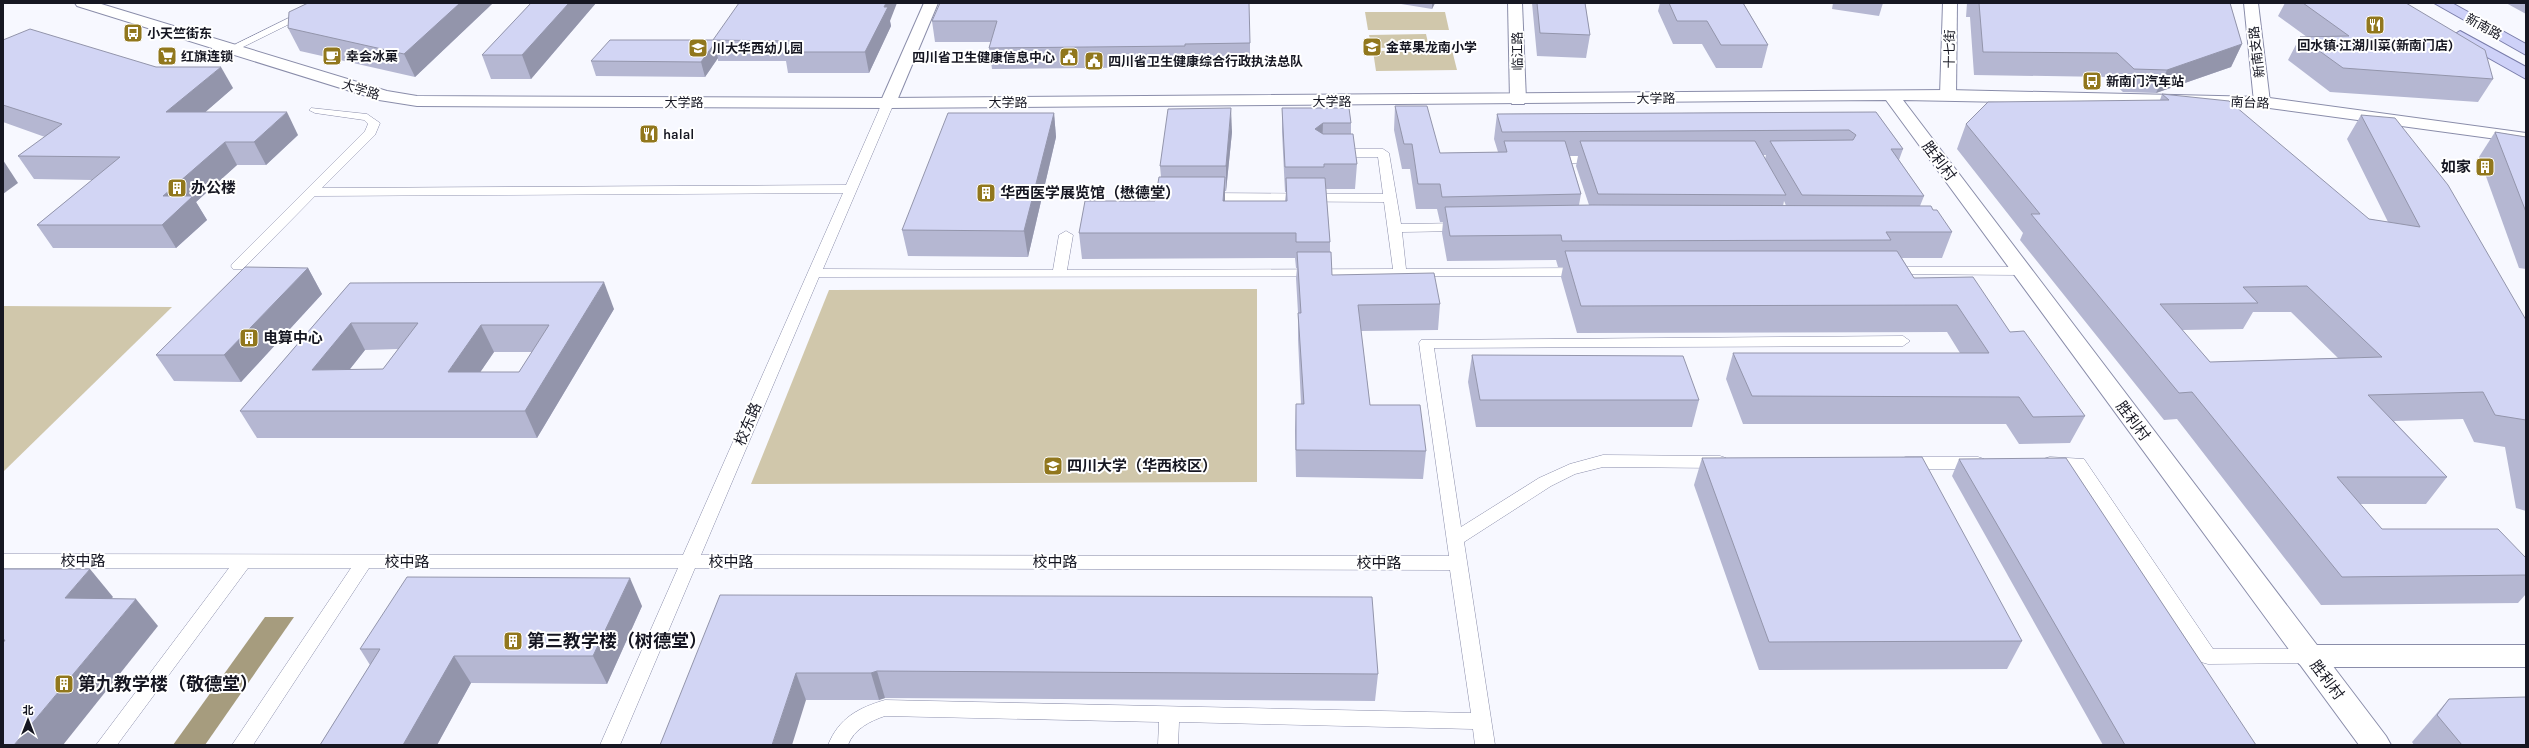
<svg xmlns="http://www.w3.org/2000/svg" width="2529" height="748" viewBox="0 0 2529 748" font-family="Karla,'Noto Sans SC',sans-serif">
<rect width="100%" height="100%" fill="#f7f8ff"/>
<!-- green -->
<g fill="#d0c7ab">
<path d="M1365,12H1445L1449,30H1368Z"/>
<path d="M1426,34L1429,47L1372,48L1369,35Z"/>
<path d="M1452,50L1457,70L1376,71L1373,51Z"/>
<path d="M1257,289V482L751,484L829,290Z"/>
<path d="M3,306L172,307L3,472Z"/>
</g>
<!-- water -->
<path fill="#a69c7e" d="M265,617H294L205,745H173Z"/>
<g fill="none" stroke-linecap="round" stroke-linejoin="round">
<!-- service casing -->
<g stroke="#8a8daa" stroke-width="1">
<g id="service">
<path d="M319,3H332L235,51H227L226,49Z"/>
<path d="M888,100L894,103L823,269L1053,270L1059,235L1066,231L1073,235L1067,270L1393,269L1384,202L1205,201L1199,197L1205,193L1383,194L1378,157H1334L1328,153L1334,149H1383L1389,153L1401,224L1463,223L1470,227L1463,231L1402,232L1406,269L1582,268L1589,272L1582,276L819,277L701,555L1449,556L1419,343L1421,340L1903,336L1910,341L1903,346L1434,348L1461,527L1539,478L1570,464L1603,455L1720,456L1726,458L1728,462L1726,466L1720,468L1603,467L1575,474L1551,486L1464,542L1495,745H1475L1473,729L1179,722L1178,745H1158L1159,722L885,716C870,721 854,729 848,745H828C839,718 858,708 885,700L1471,713L1450,570L695,568L620,745H600L678,568H369L253,745H232L351,568H248L117,745H96L229,568H3V554L683,555L843,193L315,196L243,269H233L231,266L233,263L365,131L368,124L364,120L315,113L309,110L311,108L367,114L380,123L375,135L322,188L846,185L882,103Z"/>
<path d="M1567,156H1596L1602,160L1596,164L1563,163L1561,160L1563,157Z"/>
<path d="M1127,192H1175L1181,196L1175,200L1123,199L1121,196Z"/>
<path d="M1890,267H2021L2028,271L2021,275L1885,274L1883,271L1885,268Z"/>
<path d="M1906,457H1978L1984,459L1986,463L1984,467L1978,469H1906L1900,467L1898,463L1900,459Z"/>
<path d="M2050,457L2084,459L2213,649H2309L2316,651L2318,656L2316,661L2309,663L2208,664L2201,662L2073,469L2044,467L2042,463L2044,459Z"/>
</g>
</g>
<!-- minor casing -->
<g stroke="#8a8daa" stroke-width="2">
<g id="minor">
<path d="M924,3H938L896,103L894,107H882L880,103Z"/>
<path d="M1508,3H1522L1526,100L1524,104H1512L1510,100Z"/>
<path d="M1943,3H1957L1956,95L1954,99H1942L1940,95Z"/>
<path d="M2244,3H2258L2270,102L2268,106H2256L2254,102Z"/>
<path d="M2309,645H2526V667H2309L2299,664L2295,656L2299,648Z"/>
</g>
</g>
<!-- tertiary casing -->
<g stroke="#8a8daa" stroke-width="2">
<path id="tertiary" d="M75,3H98L387,91L417,96L888,98L1948,90L2262,97L2526,133V143L2262,107L1903,100L2386,736L2391,745H2359L1886,100L888,108L417,106L379,100L77,6Z"/>
</g>
<!-- primary casing -->
<g stroke="#797caa" stroke-width="2">
<g id="primary">
<path d="M2434,3H2452L2526,44V55Z"/>
<path d="M2460,31L2526,67V79L2455,39L2452,36Z"/>
</g>
</g>
<!-- service -->
<use href="#service" fill="#fff" fill-rule="evenodd"/>
<!-- minor -->
<use href="#minor" fill="#fff" fill-rule="evenodd"/>
<!-- tertiary -->
<use href="#tertiary" fill="#fff" fill-rule="evenodd"/>
<!-- primary -->
<use href="#primary" fill="#ced1f8" fill-rule="evenodd"/>
</g>
<!-- wall -->
<g fill="#b5b7d2" fill-rule="evenodd">
<path d="M308,3H493L415,77L300,51L288,28Z"/>
<path d="M531,3H596L531,79H491L482,55Z"/>
<path d="M940,3L1250,43V63L1186,65V67L992,69L989,48L991,42H935L932,21Z"/>
<path d="M1395,3H1435L1432,9Z"/>
<path d="M1532,3H1585L1590,35L1586,58L1537,56Z"/>
<path d="M1660,3H1744V4L1768,45L1762,68H1716L1702,44H1673L1658,11Z"/>
<path d="M1833,3H1883L1879,16L1832,9Z"/>
<path d="M1967,3H2230L2242,44L2231,67L2156,93L2123,92L2107,77L1974,75L1970,17H1966Z"/>
<path d="M2285,3H2406L2493,79L2478,102L2330,92L2288,60L2300,37H2307L2278,16Z"/>
<path d="M2506,3H2526V14Z"/>
<path d="M890,21L891,26L869,73H788L786,61H718V58L705,77L596,76L591,61L713,40Z"/>
<path d="M3,40L156,67L233,88L205,112L298,135L266,165H237L196,202L207,220L176,248H53L37,225L92,180L34,179L18,156L45,137L3,122Z"/>
<path d="M2162,94L2369,219L2388,222L2347,139L2361,115L2526,320V511L2516,508L2505,447L2474,442L2463,419L2394,421L2447,477L2426,504H2360L2382,529L2526,558V594L2518,603L2321,605L2177,419L2164,420L2020,240L2023,233L1957,149L1966,124L2160,100ZM2253,312H2291L2338,358L2210,362L2182,330L2243,329Z"/>
<path d="M1395,106L1440,153L1498,152L1494,139L1497,114L1876,112L1903,149L1899,160L1924,196L1920,206L1933,210L1952,232L1942,258H1902L1914,278L2010,332L2085,416L2070,443L2019,444L2006,424H1743L1726,379L1733,353H1960L1947,332L1577,333L1561,277L1563,267H1558L1556,260L1447,261L1442,233L1443,222H1440L1437,209H1416L1410,169H1402L1394,130ZM1763,155H1766L1765,159ZM1570,156H1578L1576,166L1589,205H1579L1581,194ZM1784,201L1785,203L1786,206H1783Z"/>
<path d="M1282,108L1351,123V134L1357,164L1355,189H1326L1330,242V252L1332,275L1440,304L1438,330L1361,331L1370,405L1426,451L1423,479L1296,477L1295,431L1296,404H1301L1298,339V313L1296,278L1297,268H1296L1295,258L1082,259L1079,233L1155,201L1161,177L1160,166L1232,132L1226,191H1225V201H1285L1286,192H1285L1282,132Z"/>
<path d="M1054,113L1056,137L1028,257L908,256L902,230Z"/>
<path d="M2495,132L2526,137V269L2519,268L2479,157Z"/>
<path d="M308,268L322,294L241,382L174,381L156,355Z"/>
<path d="M350,283L614,309L537,438H257L240,411ZM398,349L383,369L349,370L365,350ZM494,352H532L519,372H480Z"/>
<path d="M1472,355L1699,400L1692,427H1476L1468,382Z"/>
<path d="M1702,458L2022,641L2007,669L1759,670L1694,485Z"/>
<path d="M1959,459L2256,745H2103L1952,476Z"/>
<path d="M720,595L1378,674L1375,701L885,698L879,700H806Z"/>
<path d="M642,606L607,684L471,683L437,745H320L370,665L360,649Z"/>
<path d="M2449,699L2526,745H2414L2412,742Z"/>
</g>
<!-- shaded-wall -->
<g fill="#9395ab">
<path d="M460,3H493L415,77L404,54Z"/>
<path d="M569,3H596L531,79L522,55Z"/>
<path d="M886,3H897L890,21L891,26L869,73L865,52Z"/>
<path d="M1432,3H1435L1432,9Z"/>
<path d="M714,44L718,58L705,77L701,62Z"/>
<path d="M2242,44L2231,67L2156,93L2167,70Z"/>
<path d="M221,67L233,88L179,135L166,112Z"/>
<path d="M1231,108L1232,132L1226,191V166Z"/>
<path d="M287,112L298,135L266,165L254,142Z"/>
<path d="M1054,113L1056,137L1028,257L1024,231Z"/>
<path d="M1323,123L1322,148L1315,129Z"/>
<path d="M225,142L237,165L196,202L207,220L176,248L162,225L163,196Z"/>
<path d="M3,160L18,183L3,194Z"/>
<path d="M1225,177V202L1223,201Z"/>
<path d="M308,268L322,294L241,382L224,355Z"/>
<path d="M604,282L614,309L537,438L525,411Z"/>
<path d="M351,323L365,350L328,397L312,370Z"/>
<path d="M481,325L494,352L462,399L448,372Z"/>
<path d="M90,569L113,597L88,626L65,598Z"/>
<path d="M630,578L642,606L607,684L593,656Z"/>
<path d="M136,599L158,626L63,745H14Z"/>
<path d="M454,656L471,683L437,745H403Z"/>
<path d="M877,671L885,698L879,700L871,673Z"/>
<path d="M796,673L806,700L792,745H772Z"/>
</g>
<!-- building -->
<g fill="#d2d5f4" stroke="#9395ab" fill-rule="evenodd">
<path d="M308,3H460L404,54L288,28L289,12Z"/>
<path d="M531,3H569L522,55H482Z"/>
<path d="M739,3H886L884,7H888L865,52H783L790,41L713,40Z"/>
<path d="M940,3H1249L1250,43L1185,44V46L989,48L997,21H932Z"/>
<path d="M1537,3H1585L1590,35L1540,33Z"/>
<path d="M1669,3H1743L1768,45H1721L1707,21H1677Z"/>
<path d="M1979,3H2230L2242,44L2167,70L2134,69L2117,53L1983,52Z"/>
<path d="M2303,3H2406L2485,50L2493,79L2343,68L2300,37L2349,36Z"/>
<path d="M30,29L156,67H221L166,112H287L254,142H225L163,196H193L162,225H37L120,157L18,156L62,124L3,105V40Z"/>
<path d="M610,40H713L714,44L701,62L591,61Z"/>
<path d="M2162,94L2229,101L2369,219L2420,227L2361,115L2395,118L2448,185L2526,320V420L2495,415L2483,392L2368,395L2447,477H2337L2382,529H2498L2526,558V575L2342,577L2192,392L2179,393L2031,214H2040L1966,124L1988,102L2169,100ZM2307,286L2382,357L2210,362L2160,304L2258,303L2243,287Z"/>
<path d="M1395,106H1427L1440,153L1507,152L1504,141H1565L1581,194L1442,197L1440,184H1418L1412,144H1404Z"/>
<path d="M1231,108L1226,166H1160L1168,109Z"/>
<path d="M1282,108H1349L1351,123H1323L1315,129L1323,134H1353L1357,164H1324V167H1285Z"/>
<path d="M1876,112L1903,149H1891L1924,196L1802,195L1770,141L1853,140L1856,135L1849,130L1502,132L1497,114Z"/>
<path d="M948,113H1054L1024,231L902,230Z"/>
<path d="M2495,132L2526,137V212Z"/>
<path d="M1580,141H1755L1786,195L1598,194Z"/>
<path d="M1159,177H1225L1223,201H1287L1286,178H1325L1330,242H1296V233H1079L1085,201H1155Z"/>
<path d="M1592,205L1931,206L1933,210H1937L1952,232H1886L1891,240L1562,241L1561,235L1450,236L1445,207Z"/>
<path d="M1565,251H1897L1914,278L1973,277L2010,332L2024,331L2085,416L2033,417L2019,397L1752,396L1733,353H1989L1957,305L1581,306Z"/>
<path d="M1297,252H1331L1332,275L1434,273L1440,304L1358,305L1370,405H1420L1426,451L1296,450V404H1304L1298,313H1301Z"/>
<path d="M245,267L308,268L224,355H156Z"/>
<path d="M604,282L525,411H240L350,283ZM351,323H418L383,369L312,370ZM481,325H549L519,372H448Z"/>
<path d="M1472,355L1683,356L1699,400H1480Z"/>
<path d="M1922,457L2022,641L1769,642L1702,458Z"/>
<path d="M2066,458L2256,745H2125L1959,459Z"/>
<path d="M3,569H90L65,598L136,599L14,745H3V643L5,640H3Z"/>
<path d="M407,577L630,578L593,656H454L403,745H320L380,649H360Z"/>
<path d="M720,595L1372,597L1378,674L877,671L871,673H796L772,745H660Z"/>
<path d="M2526,697V745H2462L2437,715L2449,699Z"/>
</g>
<!-- icons -->
<defs>
<g id="restaurant-square" transform="scale(1)"><rect x="-9" y="-9" width="18" height="18" rx="4" fill="#91771d" stroke="#fff"/><path d="M-5-6h1v4h1v-4h1v4h1v-4h1v5L-1.5 .5V6h-2V.5L-5-1ZM5-6V6H3V1.5H1.5Q1.5-4 5-6Z" fill="#fff"/></g>
<g id="bus-square" transform="scale(1)"><rect x="-9" y="-9" width="18" height="18" rx="4" fill="#91771d" stroke="#fff"/><path d="M-5-6H5V4H4V6H2V4H-2V6H-4V4H-5ZM-3.5-4V0h7V-4ZM-3.5 1.2v1.5H-2V1.2ZM2 1.2v1.5H3.5V1.2Z" fill="#fff"/></g>
<g id="school-square" transform="scale(1)"><rect x="-9" y="-9" width="18" height="18" rx="4" fill="#91771d" stroke="#fff"/><path d="M0-5L7-2L0 1L-7-2ZM-4 1L0 2.5L4 1V4Q0 6-4 4Z" fill="#fff"/></g>
<g id="supermarket-square" transform="scale(1)"><rect x="-9" y="-9" width="18" height="18" rx="4" fill="#91771d" stroke="#fff"/><path d="M-6-5.5h2.5l.6 2H6L4.5 2H-2.5L-4.4-4H-6ZM-1.5 3.2a1.3 1.3 0 1 0 .1 0ZM3 3.2a1.3 1.3 0 1 0 .1 0Z" fill="#fff"/></g>
<g id="cafe-square" transform="scale(1)"><rect x="-9" y="-9" width="18" height="18" rx="4" fill="#91771d" stroke="#fff"/><path d="M-5.5-4.5H6V0H3Q3 3.5 0 3.5H-2.5Q-5.5 3.5-5.5 0ZM3-3.2v2h1.7v-2ZM-6 4.5H4V6H-6Z" fill="#fff"/></g>
<g id="civic-square" transform="scale(1)"><rect x="-9" y="-9" width="18" height="18" rx="4" fill="#91771d" stroke="#fff"/><path d="M-.6-6.5H3V-4.5H.6V-3L4-1V1h2V6H-6V1h2V-1L-.6-3ZM-1.2 2.5V6h2.4V2.5Z" fill="#fff"/></g>
<g id="building-square" transform="scale(1)"><rect x="-9" y="-9" width="18" height="18" rx="4" fill="#91771d" stroke="#fff"/><path d="M-4-6H4V6H1V3H-1V6H-4ZM-2.5-4.3h1.7v1.8h-1.7ZM.8-4.3h1.7v1.8H.8ZM-2.5-1h1.7V.8h-1.7ZM.8-1h1.7V.8H.8Z" fill="#fff"/></g>
<g id="university-square" transform="scale(1)"><rect x="-9" y="-9" width="18" height="18" rx="4" fill="#91771d" stroke="#fff"/><path d="M0-5L7-2L0 1L-7-2ZM-4 1L0 2.5L4 1V4Q0 6-4 4Z" fill="#fff"/></g>
</defs>
<g fill-rule="evenodd">
<use href="#restaurant-square" x="2375" y="25"/>
<use href="#bus-square" x="133" y="33"/>
<use href="#school-square" x="1372" y="47"/>
<use href="#school-square" x="698" y="48"/>
<use href="#supermarket-square" x="167" y="56"/>
<use href="#cafe-square" x="332" y="56"/>
<use href="#civic-square" x="1069" y="57"/>
<use href="#civic-square" x="1094" y="61"/>
<use href="#bus-square" x="2092" y="81"/>
<use href="#restaurant-square" x="649" y="134"/>
<use href="#building-square" x="2485" y="167"/>
<use href="#building-square" x="177" y="188"/>
<use href="#building-square" x="986" y="193"/>
<use href="#building-square" x="249" y="338"/>
<use href="#university-square" x="1053" y="466"/>
<use href="#building-square" x="513" y="641"/>
<use href="#building-square" x="64" y="684"/>
</g>
<g text-anchor="middle" stroke-width="4" stroke-linejoin="round" paint-order="stroke">
<!-- far-street labels -->
<g font-size="13" fill="#161722" stroke="#fff">
<text transform="translate(2484 26) rotate(29)" y="5">新南路</text>
<text transform="translate(1949 49) rotate(-89)" y="5">十七街</text>
<text transform="translate(1517 51) rotate(-91)" y="5">临江路</text>
<text transform="translate(2256 52) rotate(-97)" y="5">新南支路</text>
<text transform="translate(361 89) rotate(17)" y="5">大学路</text>
<text transform="translate(1656 98) rotate(-1)" y="5">大学路</text>
<text x="1332" y="106">大学路</text>
<text x="684" y="107">大学路</text>
<text x="1008" y="107">大学路</text>
<text transform="translate(2250 102) rotate(3)" y="5">南台路</text>
</g>
<!-- far-poi labels -->
<g font-size="13" font-weight="bold" fill="#161722" stroke="#fff" text-anchor="start">
<text x="147" y="38">小天竺街东</text>
<text x="2375" y="50" text-anchor="middle">回水镇·江湖川菜(新南门店)</text>
<text x="1386" y="52">金苹果龙南小学</text>
<text x="712" y="53">川大华西幼儿园</text>
<text x="181" y="61">红旗连锁</text>
<text x="346" y="61">幸会冰菓</text>
<text x="1055" y="62" text-anchor="end">四川省卫生健康信息中心</text>
<text x="1108" y="66">四川省卫生健康综合行政执法总队</text>
<text x="2106" y="86">新南门汽车站</text>
<text x="663" y="139">halal</text>
</g>
<!-- street labels -->
<g font-size="15" fill="#161722" stroke="#fff">
<text transform="translate(1939 161) rotate(53)" y="5">胜利村</text>
<text transform="translate(2133 421) rotate(53)" y="5">胜利村</text>
<text transform="translate(748 424) rotate(-67)" y="5">校东路</text>
<text x="83" y="566">校中路</text>
<text x="407" y="567">校中路</text>
<text x="731" y="567">校中路</text>
<text x="1055" y="567">校中路</text>
<text x="1379" y="568">校中路</text>
<text transform="translate(2327 680) rotate(53)" y="5">胜利村</text>
</g>
<!-- poi labels -->
<g font-size="15" font-weight="bold" fill="#161722" stroke="#fff" text-anchor="start">
<text x="2471" y="172" text-anchor="end">如家</text>
<text x="191" y="193">办公楼</text>
<text x="1000" y="198">华西医学展览馆（懋德堂）</text>
<text x="263" y="343">电算中心</text>
<text x="1067" y="471">四川大学（华西校区）</text>
</g>
<!-- near-poi labels -->
<g font-size="18" font-weight="bold" fill="#161722" stroke="#fff" text-anchor="start">
<text x="527" y="647">第三教学楼（树德堂）</text>
<text x="78" y="690">第九教学楼（敬德堂）</text>
</g>
</g>
<!-- border -->
<rect width="2529" height="748" fill="none" stroke="#161722" stroke-width="8"/>
<!-- north arrow -->
<g transform="translate(28 720)" stroke="#ffffff" stroke-width="3" paint-order="stroke">
<path d="M0-3L7 15L0 10L-7 15Z" fill="#161722"/>
<text y="-6" font-size="11" font-weight="bold" text-anchor="middle" fill="#161722">北</text>
</g>
</svg>
